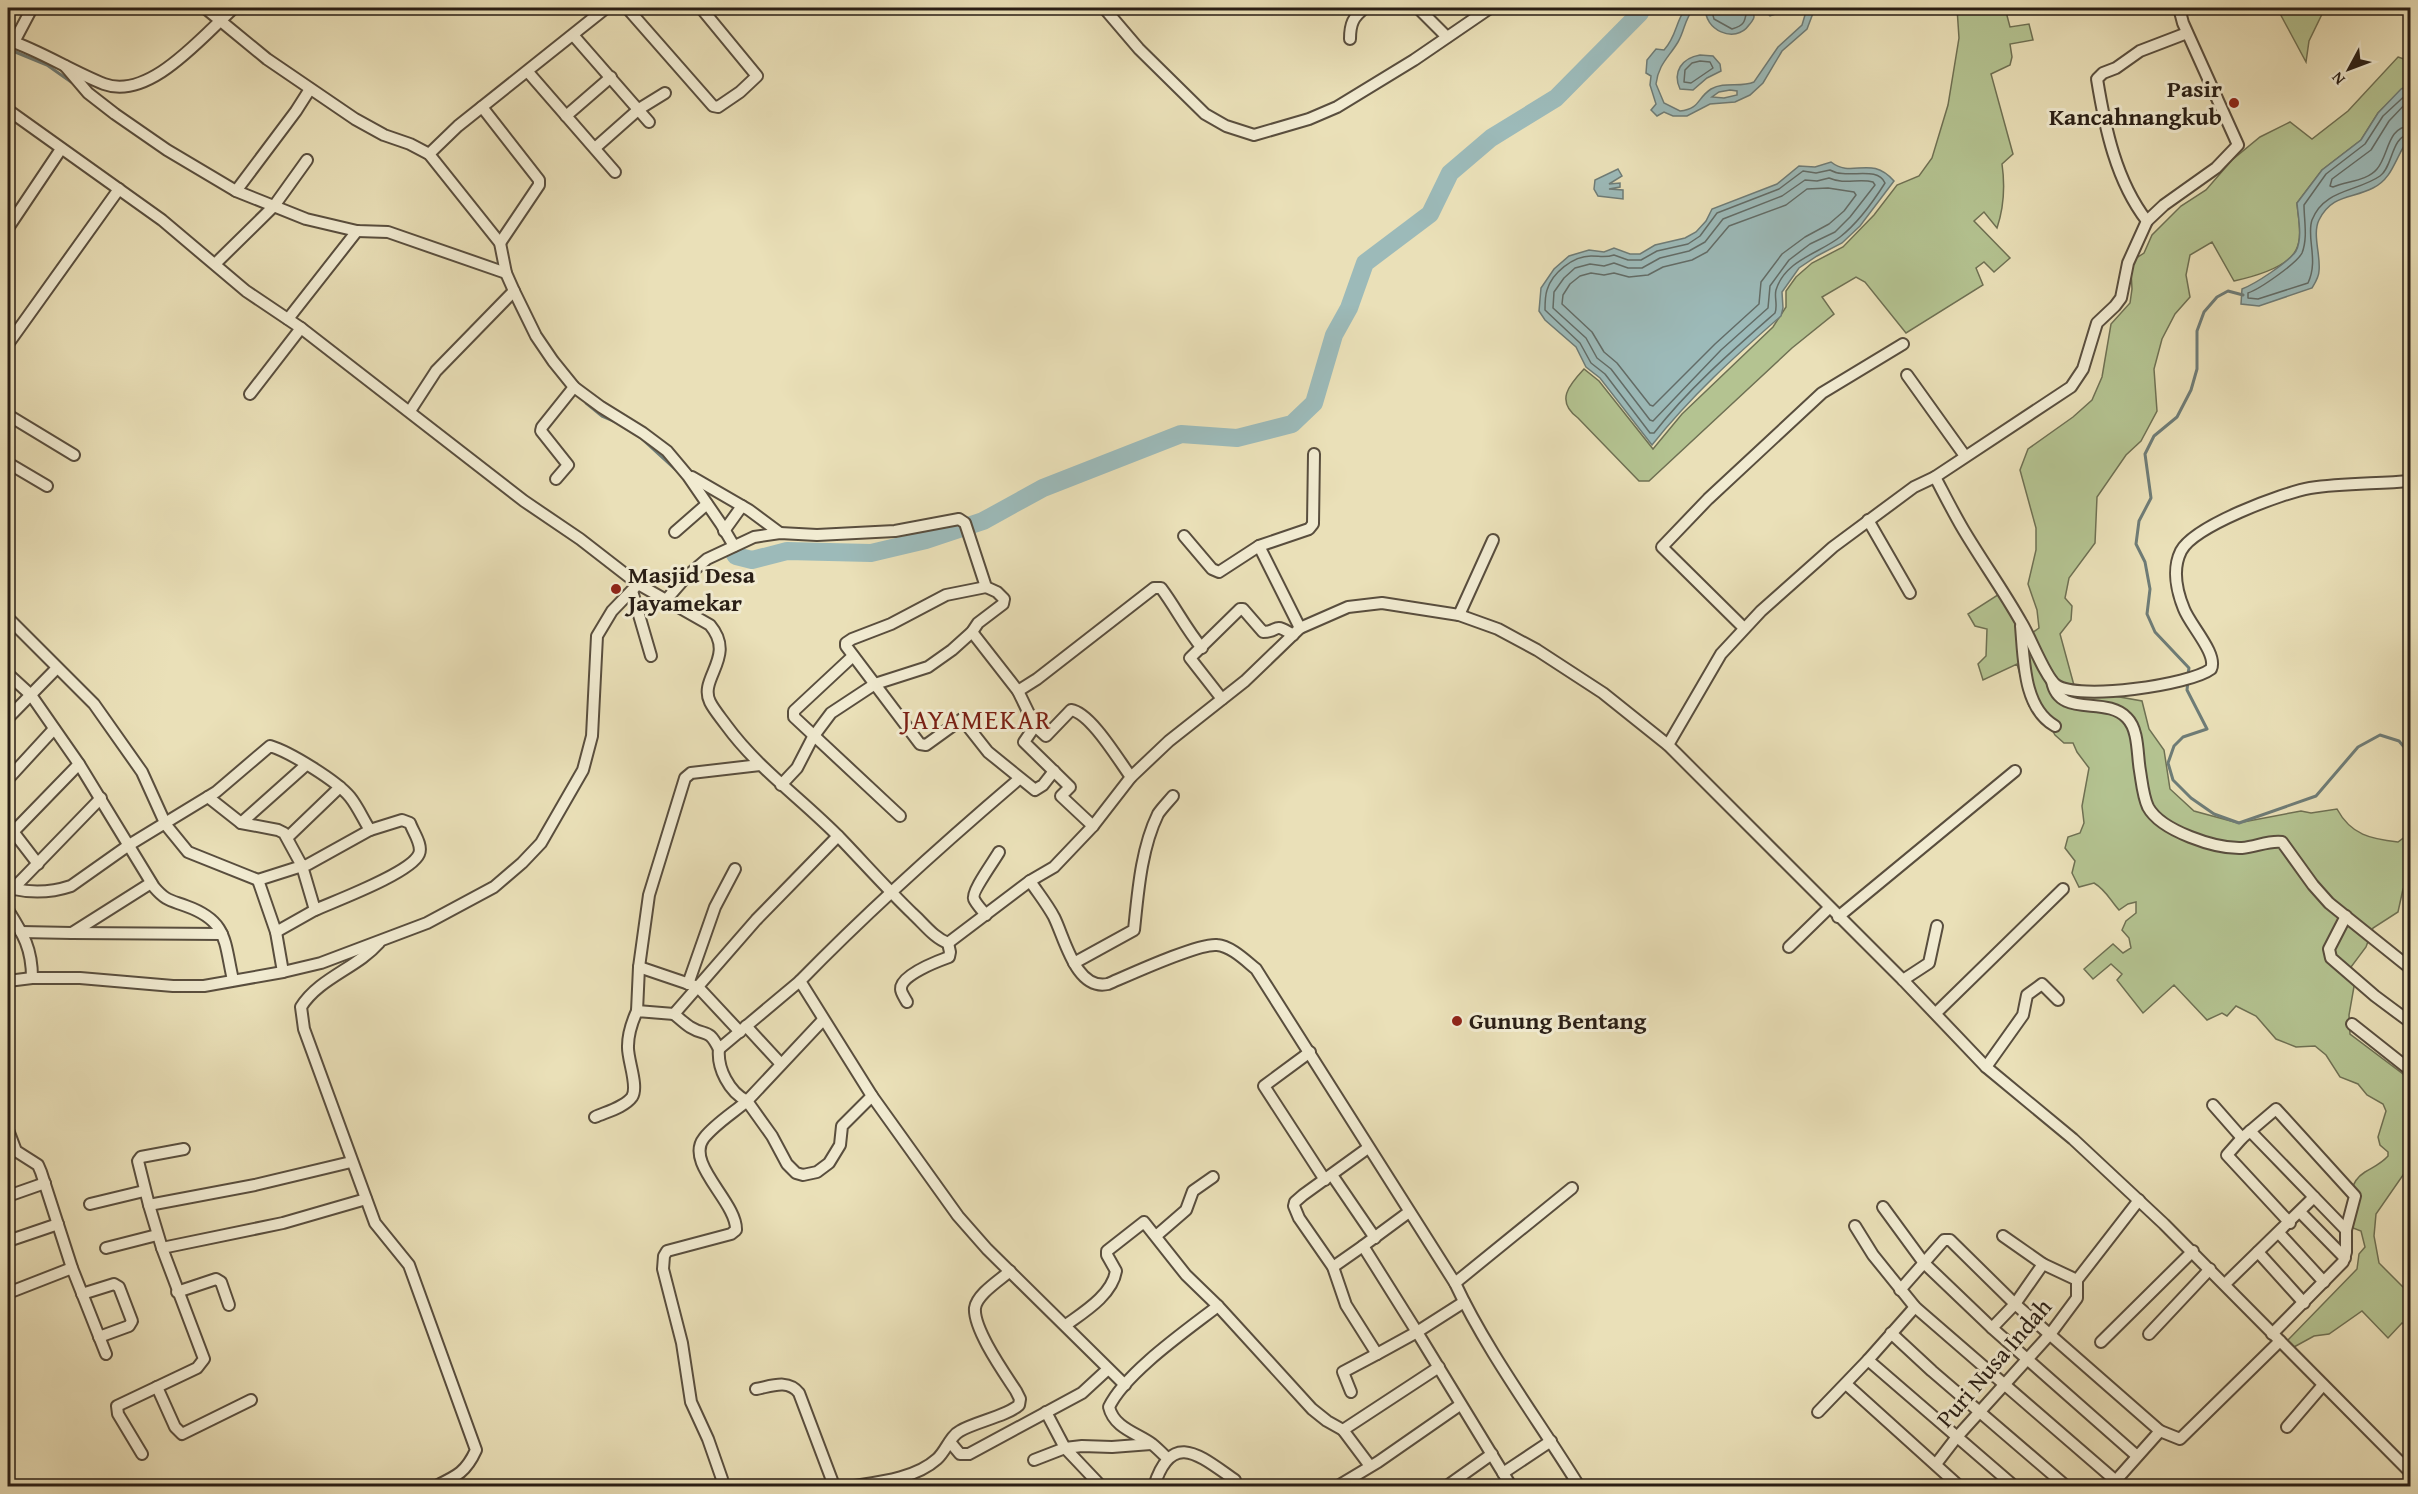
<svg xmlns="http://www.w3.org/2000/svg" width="2418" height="1494" viewBox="0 0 2418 1494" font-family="'Gentium Book Plus',serif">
<rect width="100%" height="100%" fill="#eae0b8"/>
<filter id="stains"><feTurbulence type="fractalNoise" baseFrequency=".00333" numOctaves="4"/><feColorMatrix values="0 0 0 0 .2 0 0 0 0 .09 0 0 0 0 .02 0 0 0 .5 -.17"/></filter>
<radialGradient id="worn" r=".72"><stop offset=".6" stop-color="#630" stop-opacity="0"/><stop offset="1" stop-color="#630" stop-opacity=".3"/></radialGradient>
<!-- green -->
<g fill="#b4c391" stroke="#6e7053" stroke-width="1.5">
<path d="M1957,8H2005L2010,27L2029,24L2033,40L2010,44L2012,57L2010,65L1991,74L2013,154L2002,164C2005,185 2004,207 1997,228L1984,212L1974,221L2010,258L1994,272L1984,262L1976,268L1983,285L1906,333L1865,282L1856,277L1822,297L1834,314L1792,348L1649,481H1639L1578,418C1555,401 1569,385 1584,369L1599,381L1653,449L1682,414L1773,327L1786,307V291L1796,277L1812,263L1843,247L1874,215L1897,185L1919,176L1932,158L1948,105L1959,38Z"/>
<path d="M2277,8H2325L2309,41L2306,62Z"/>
<path d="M2398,57L2410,61V84L2401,90L2378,113L2361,140L2322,170L2297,203C2298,217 2303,237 2296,250C2287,268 2252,277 2234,281L2212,242L2190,255L2186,275L2190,297L2175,314L2162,339L2154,369L2157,411L2141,441L2126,455L2097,497L2095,543L2069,578L2065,598L2072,606L2071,620L2060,634L2075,689L2142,701L2149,729L2164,750L2170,789L2194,811L2238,823L2301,811L2311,813L2337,809C2351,835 2371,839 2398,842L2410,833V884L2403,889L2398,912L2373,928L2366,947L2348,971L2355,981L2349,1015L2350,1034L2403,1074L2410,1085V1165L2376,1214L2374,1236L2379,1263L2410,1294V1329L2402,1323L2388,1338L2362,1311L2329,1334L2314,1336L2294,1347L2287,1341L2357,1269L2359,1254L2365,1247L2361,1231L2353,1228C2351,1208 2344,1185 2365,1172C2373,1167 2381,1164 2388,1156V1152L2380,1145L2378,1137L2386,1111L2383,1104L2367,1095L2358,1084L2340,1077L2326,1055L2315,1046L2296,1047L2276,1039L2256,1016L2236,1006L2227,1016L2222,1013L2207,1020L2174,985L2143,1013L2117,980L2122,974L2111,964L2093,979L2084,969L2113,944L2123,953L2131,948L2129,938L2122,930L2126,921L2136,913V902L2128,904L2119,910C2110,900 2106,890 2094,883L2079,887L2072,873L2075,861L2065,848L2068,837L2080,833L2084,823L2082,806L2089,768L2077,752L2073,743H2064L2055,735L2046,719L2029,706L2017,664L1983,680L1978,664L1986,656L1987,629L1975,626L1968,614L2007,589L2032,633L2039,628L2037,610L2028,584L2036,550V528L2020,470L2028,449L2073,417L2092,400L2102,377L2111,324L2130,303L2132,289L2131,271L2135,259L2144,253L2152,235L2181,206L2206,190L2232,160L2260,137L2290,122L2312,139L2348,111Z"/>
</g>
<!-- water -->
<g fill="#9cbab9" stroke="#6e7c77" stroke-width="1.5" fill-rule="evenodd">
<path d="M1686,8H1694C1684,20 1685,30 1678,42C1669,57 1658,65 1656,84L1664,103L1680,111C1700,109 1697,98 1711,89C1725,81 1740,88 1754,82L1778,47L1802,25L1805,15L1804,8H1815L1807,29L1782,51L1763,83L1750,95L1735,102L1710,104L1687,116H1673L1664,112L1657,116L1651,110L1656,104L1650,85L1651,76L1646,73L1647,60L1656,49L1664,50C1677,36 1675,22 1686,8ZM1730,90L1737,91V95L1724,98L1712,97L1719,92Z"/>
<path d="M1706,8H1754C1753,11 1754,14 1754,17C1754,19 1750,24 1749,25C1735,45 1703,29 1706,8Z"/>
<path d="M1766,8H1793L1770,16L1764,10Z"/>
<path d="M1700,55L1713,56L1720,64L1721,71L1707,78L1693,90L1680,89C1672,72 1682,58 1700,55Z"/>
<path d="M2410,84V137C2396,154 2394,178 2373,188C2352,199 2332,194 2319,220C2312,234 2321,256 2319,271C2319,277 2315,283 2312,288L2259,306L2241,304L2242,289C2255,284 2289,262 2296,251C2303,238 2298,217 2297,203L2322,170L2361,140L2378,113L2401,89Z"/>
<path d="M1831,162C1853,179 1870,154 1894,181L1860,226L1842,243L1817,256L1799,268L1782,292L1783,308L1781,316C1735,356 1690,397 1652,445L1600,378L1586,367L1576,347L1545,320L1539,311L1541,288L1554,269L1569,256L1589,250L1604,252L1614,248L1630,254H1640L1655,245L1685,238L1696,232L1706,221L1712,209L1777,184L1799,166L1815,167Z"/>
<path d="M1618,169L1622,176L1609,184L1620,183V187L1609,189L1623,190V199L1598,196L1594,189L1595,180Z"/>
</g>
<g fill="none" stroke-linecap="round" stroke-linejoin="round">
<!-- shore -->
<g stroke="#626c67" stroke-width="1.5">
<path d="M1711,8L1714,19L1732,29C1746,25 1745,20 1747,8"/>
<path d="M1700,61L1710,62L1713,68L1691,83L1684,82L1685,70L1692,63Z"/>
<path d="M2410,91L2383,116L2365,144L2326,174L2304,205C2304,220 2308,238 2302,253C2297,263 2260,289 2248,293V298L2258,299L2308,283C2319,260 2306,237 2312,220C2324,189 2357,192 2380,176C2393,167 2391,136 2410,134"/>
<path d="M2410,99L2389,121L2371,150L2332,179L2330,186L2333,187C2347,181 2367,181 2377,169C2389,155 2387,127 2410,126"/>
<path d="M1830,170C1847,180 1877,165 1885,183C1873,202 1858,223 1840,237C1820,253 1785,260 1776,290C1774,297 1778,305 1775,313C1733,350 1689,388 1654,433H1650L1605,374L1591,363L1580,343L1545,310C1545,304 1545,296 1547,290C1552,273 1573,256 1591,256C1600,256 1605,258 1614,255L1628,260H1641L1657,251L1688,244L1700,236L1717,213L1779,189L1803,171L1816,173Z"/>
<path d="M1829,178C1845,185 1859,178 1873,182L1875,185L1850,217L1835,232L1810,244L1789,260L1770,286L1768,308L1721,350L1653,421L1650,420L1611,369L1597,358L1586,338L1553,308L1554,292L1564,278L1575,268L1590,264L1604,266L1614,263L1628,268H1642L1660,258L1689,251L1705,242L1723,219L1782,196L1805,180L1817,181Z"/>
<path d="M1828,188L1854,192L1856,195L1844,211L1829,224L1805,237L1782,254L1761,282L1759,304L1715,344L1653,406L1650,405L1617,363L1604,352L1592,332L1562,304L1563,295L1570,284L1580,276L1591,273L1604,275L1614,273L1629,277L1648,275L1663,267L1692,260L1707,252L1729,226L1786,205L1807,189Z"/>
</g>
<!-- stream -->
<g stroke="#6e7c77" stroke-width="3">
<path d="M8,49L47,65L74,84"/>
<path d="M586,403L602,416L616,422"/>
<path d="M641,438L676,470"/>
<path d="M2188,674L2189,668L2155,632L2147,614L2150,589L2145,562L2136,544L2139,521L2151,498L2145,454L2154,436L2177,417L2191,390L2197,369V331L2204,312L2217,297L2228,291L2243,295"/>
<path d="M2188,681L2187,690L2207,729L2183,737L2174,746L2168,763L2173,780L2191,798L2214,814L2239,823L2316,796L2358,747L2380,735L2399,741L2410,754"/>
</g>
<!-- river -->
<path stroke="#9cbab9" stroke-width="18" d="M733,551L736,556L752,560L787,551L871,553L926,540L983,521L1043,488L1181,434L1237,438L1292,424L1314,403L1334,335L1349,308L1365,263L1430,214L1450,173L1491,138L1556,98L1640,13L1642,8"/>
<!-- street casing -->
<g stroke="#594e3e" stroke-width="14">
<g id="street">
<path d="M205,8L267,59L355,119L384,135L410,144L429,154L500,243L506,273L514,291L536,336L553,361L574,387L601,407L643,433L667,451L688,476L721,524L734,546"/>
<path d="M627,8L713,106L718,107L740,92L757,76L701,8"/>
<path d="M1104,8L1139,49L1205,114L1226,126L1254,135L1309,119L1337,107L1414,60L1490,8"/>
<path d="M1418,8L1447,37"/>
<path d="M573,35L649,122"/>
<path d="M1350,39C1350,24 1353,17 1365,8"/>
<path d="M8,40C41,51 71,71 104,84C150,101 203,35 234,8"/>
<path d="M14,42L32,8"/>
<path d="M65,66L88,93L115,114L167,150L236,191L306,219L357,231L388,232L506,273"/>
<path d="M528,72L615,172"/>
<path d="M482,107L539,180V185L500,243"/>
<path d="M8,110L162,220L246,291L301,328L524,501L580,539L638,584L710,625C737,657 698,678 710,702C714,710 721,718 726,725C758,769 802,799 840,838C864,863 888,890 913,914C924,924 934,938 948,943"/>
<path d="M566,116L611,77"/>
<path d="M595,148L639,109L665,93"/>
<path d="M429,154L458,126L606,8"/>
<path d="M236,191L296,111L310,89"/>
<path d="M2147,221C2116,181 2105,128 2097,79L2103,73L2116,68L2140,51L2187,33"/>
<path d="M8,228L61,149"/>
<path d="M215,264L274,206L307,160"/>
<path d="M288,319L357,231"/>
<path d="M8,344L119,189"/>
<path d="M1907,375L1965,456"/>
<path d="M250,394L301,328"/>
<path d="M410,411L436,371L514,291"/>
<path d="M8,415L74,455"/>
<path d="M8,463L47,486"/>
<path d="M692,477L749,510L780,533"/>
<path d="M1935,477C1944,494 1953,512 1963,529C1982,561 2003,590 2021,622C2030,636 2045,677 2056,685C2078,701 2190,685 2211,669C2218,654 2190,625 2184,609C2177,592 2172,569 2181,551C2194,526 2282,493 2310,488C2343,483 2377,484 2410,481"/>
<path d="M556,479L568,465L541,431L542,427L574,387"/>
<path d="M1868,520L1910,593"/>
<path d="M724,531L742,506"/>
<path d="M675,532L707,504"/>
<path d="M1184,536L1212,569L1219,572L1259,546"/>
<path d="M986,587L946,595L891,624L852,639L846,643V646L920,744L926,745L962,719L988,752L1035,790L1043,785L1054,771"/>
<path d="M632,591L651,656"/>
<path d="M666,600L686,577L707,559L754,537L780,533L817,535L895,531L959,519L965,523L986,587L997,592L1004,599L1003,604L978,623L972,632L952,650L928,667L875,684L831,713L813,737L797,768L781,785"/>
<path d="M1459,615L1493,540"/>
<path d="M8,618L94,704L142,772L166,825L188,852L258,880L302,866L307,865L370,830L402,820L410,823C413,832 423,845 419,854C411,873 335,901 315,910L302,866L284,833L278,830L241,823L208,797"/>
<path d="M2021,626C2024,659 2023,708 2055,726"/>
<path d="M1300,628L1259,546L1309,529L1313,524L1314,454"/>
<path d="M1744,628L1662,547L1708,499L1822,393L1903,344"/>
<path d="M972,632L1018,691L1035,726L1024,742L1070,787L1061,796L1093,826"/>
<path d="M853,656L794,711V717L900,816"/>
<path d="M8,674L31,695L79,764L154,887C166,901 170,900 186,906C228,921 224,941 233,980"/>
<path d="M2052,681C2059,719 2106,695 2127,718C2139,730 2137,755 2140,771C2142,783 2143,796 2148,807C2161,831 2216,849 2242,848C2256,847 2269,840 2282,842L2313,885L2329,903L2410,968"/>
<path d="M1018,691L1037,679L1154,588H1161C1176,608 1186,629 1202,648"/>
<path d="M1222,699L1190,658L1240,609H1243L1263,632C1280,632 1272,621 1293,635"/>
<path d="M8,718L57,668"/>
<path d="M1035,726L1046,736L1071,710C1091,713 1119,761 1131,777"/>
<path d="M1668,745L1721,654L1761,611L1833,547L1914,487L1935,477L2071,387L2083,369L2097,323L2115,306L2121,298L2128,263L2147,221L2164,205L2216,168L2238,145L2183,23L2179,8"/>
<path d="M8,779L54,729"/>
<path d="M1019,779C944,843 870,909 800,981L872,1096L958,1216L987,1249L1125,1385"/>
<path d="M241,823L306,765"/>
<path d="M8,825L38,864"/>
<path d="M13,832L79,764"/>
<path d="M288,837L340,787"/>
<path d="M258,880L276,932L315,910"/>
<path d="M1030,881C1038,893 1047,904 1054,917C1065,939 1076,991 1108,984C1129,975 1198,943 1217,945C1231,946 1246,961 1256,969L1455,1283C1487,1352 1539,1421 1579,1486"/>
<path d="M14,889C32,893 53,892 71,886L129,845L216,792L270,746C290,752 337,781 350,797C358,807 363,819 370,830"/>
<path d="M8,894L101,798"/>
<path d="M8,910C23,934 32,948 32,978"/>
<path d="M986,915C982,910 976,904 974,899C971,892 994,861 999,852"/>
<path d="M2346,916L2329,949L2331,958L2375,996L2410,1022"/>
<path d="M1838,917L2015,771"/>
<path d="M21,932L72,933L151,883"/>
<path d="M276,932L283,972"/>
<path d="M72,933L222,934"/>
<path d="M379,943C357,968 319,978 301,1007L304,1029L375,1223L409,1265L476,1450C466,1472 457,1476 436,1486"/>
<path d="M948,943L1030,881L1054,867L1093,826L1131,777L1169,741L1245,681L1300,628L1348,607L1382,603L1459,615L1498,629L1537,650L1603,693L1668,745L1903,980L1986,1067L2073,1139L2164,1224L2410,1472"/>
<path d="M1789,947L1829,908"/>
<path d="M1074,963L1134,930C1138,892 1141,849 1158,814C1162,808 1168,802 1173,796"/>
<path d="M639,967L698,987L740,1032"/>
<path d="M1903,980L1929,963L1937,926"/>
<path d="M8,981L32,978H80L173,986H204L283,972L321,963L427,923L494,887L522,863L541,843L583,770L592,736L597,636L612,611L638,584"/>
<path d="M800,981L719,1049C708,1027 706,1037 690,1027C684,1023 679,1018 674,1014L756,920L838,836"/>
<path d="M688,984L715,907L735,869"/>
<path d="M907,1002C905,998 901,993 901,989C900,975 938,961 949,957L950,952L948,943"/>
<path d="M637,1011L639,967L649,895L685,778L691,773L760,765"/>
<path d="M1936,1013L2063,889"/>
<path d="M2352,1024L2410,1070"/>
<path d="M746,1026L781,1064"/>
<path d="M719,1049C717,1068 729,1092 747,1101L823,1020"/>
<path d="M1310,1052L1264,1086L1325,1180"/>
<path d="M1986,1067L2023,1015L2027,995L2042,984L2058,1000"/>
<path d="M2213,1105L2242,1138"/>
<path d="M595,1117C606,1112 625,1107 632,1097C639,1086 627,1059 628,1046C628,1033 632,1022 637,1011L674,1014"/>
<path d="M8,1130L16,1151L38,1165L41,1172L72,1268L106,1354"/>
<path d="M1368,1148L1303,1195L1295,1202L1294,1206L1299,1218L1333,1267L1346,1305L1377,1354L1417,1332L1363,1246L1409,1212"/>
<path d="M1332,1175L1375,1238"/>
<path d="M8,1196L45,1183"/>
<path d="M2314,1197L2346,1230"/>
<path d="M90,1204L144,1191"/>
<path d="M149,1205L138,1161L141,1157L184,1149"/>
<path d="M1883,1207L1924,1263L1992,1328L2137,1456"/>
<path d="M2300,1212L2345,1258"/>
<path d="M1855,1226L1873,1255L1915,1307L2116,1481"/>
<path d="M2279,1233L2324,1282"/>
<path d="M1156,1236L1186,1210L1193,1191L1213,1177"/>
<path d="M2003,1236L2043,1264L2077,1280"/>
<path d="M8,1241L58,1224"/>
<path d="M106,1248L157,1235"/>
<path d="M162,1248L149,1205L255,1185L351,1162"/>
<path d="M2258,1252L2304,1303"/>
<path d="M1333,1267L1363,1246"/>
<path d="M1455,1283L1572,1188"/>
<path d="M2225,1284L2314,1197L2250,1131"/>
<path d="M1900,1290L1944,1240H1950L2015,1304L2160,1431L2111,1486"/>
<path d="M177,1292L216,1279L221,1282L229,1305"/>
<path d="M8,1293L72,1268"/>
<path d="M82,1294L114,1284L119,1287L132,1321L129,1326L99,1337"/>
<path d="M1464,1302L1417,1332L1511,1486"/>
<path d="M1066,1325C1084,1312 1112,1295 1116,1271L1107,1255V1251L1144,1222L1186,1275L1218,1306L1312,1409L1327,1421L1343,1430L1370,1466"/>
<path d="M1992,1328L2015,1304L2043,1264"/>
<path d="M1891,1333L1932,1371L2066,1486"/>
<path d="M2149,1334L2210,1269"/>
<path d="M2272,1334L2343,1262L2346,1252V1230L2355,1196L2276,1109L2242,1138L2227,1155L2290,1223"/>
<path d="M2101,1342L2193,1251"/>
<path d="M1868,1360L1915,1307"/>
<path d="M1846,1384L1959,1486"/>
<path d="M157,1387L175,1427L182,1434L251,1400"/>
<path d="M756,1389C772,1386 788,1379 799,1393L833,1483L837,1486"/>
<path d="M1351,1392L1343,1372L1377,1354"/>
<path d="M1046,1412L1065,1448L1101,1486"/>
<path d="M1818,1412L1868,1360L2014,1486"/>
<path d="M2287,1427L2323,1385"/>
<path d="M1343,1430L1439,1367"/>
<path d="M2160,1431L2180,1439L2280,1341"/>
<path d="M950,1442L960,1454H969L1082,1393L1108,1369"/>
<path d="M142,1454L118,1414L117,1406L197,1368L204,1359L162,1248L283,1223L366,1199"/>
<path d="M1167,1458C1162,1453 1157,1448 1152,1444C1137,1433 1114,1428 1109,1407C1125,1373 1187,1330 1218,1306"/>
<path d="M1034,1460L1065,1448L1082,1446L1112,1447L1151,1444"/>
<path d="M1936,1464L1956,1438L2051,1333L2077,1298V1280L2139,1200"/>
<path d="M1503,1473L1551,1441"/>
<path d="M722,1486V1479L708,1439L691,1402L682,1343L663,1269L664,1256L667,1251L731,1234L736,1230C737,1202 684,1163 704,1138C715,1124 733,1113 747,1101L772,1136L787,1164L796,1173L803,1175L817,1172L829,1163L840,1145L842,1126L872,1096"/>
<path d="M854,1486C881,1482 916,1478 937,1459C946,1451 950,1436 960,1431C975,1422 1007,1416 1019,1405L1020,1399L1016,1391C1005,1374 973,1329 975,1308C977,1294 1000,1280 1010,1271"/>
<path d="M1154,1486C1172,1429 1200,1456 1235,1480"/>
<path d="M1338,1486L1378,1462L1460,1405"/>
<path d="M1447,1486L1492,1454"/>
</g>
</g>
<!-- street -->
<use href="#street" stroke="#f1ebd1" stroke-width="10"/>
</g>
<!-- markers -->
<g fill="#8f2418" stroke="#f1ebd1" stroke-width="2">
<circle cx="2234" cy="103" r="6"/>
<circle cx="616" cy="589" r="6"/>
<circle cx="1457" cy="1021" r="6"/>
</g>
<g text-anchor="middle" stroke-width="6" stroke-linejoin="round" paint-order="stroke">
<!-- poi labels -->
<g font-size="24" font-weight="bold" fill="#291e15" stroke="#f1ebd1" text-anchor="start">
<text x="2222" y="97" text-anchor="end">Pasir<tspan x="2222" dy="28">Kancahnangkub</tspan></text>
<text x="628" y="583">Masjid Desa<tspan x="628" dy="28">Jayamekar</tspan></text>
<text x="1469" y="1029">Gunung Bentang</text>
</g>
<!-- street labels -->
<g font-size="24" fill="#291e15" stroke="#f1ebd1">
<text transform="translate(1994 1363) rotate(-49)" y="8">Puri Nusa Indah</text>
</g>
<!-- quarter labels -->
<g font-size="27" letter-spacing="1.5" fill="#7a1f14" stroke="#f1ebd1">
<text x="977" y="729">JAYAMEKAR</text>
</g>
</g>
<!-- margin -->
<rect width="2418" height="1494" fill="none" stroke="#eae0b8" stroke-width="30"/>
<rect x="9" y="9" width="2400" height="1476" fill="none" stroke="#291e15" stroke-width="3"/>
<rect x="15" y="15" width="2388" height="1464" fill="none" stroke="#291e15" stroke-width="1.5"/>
<!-- north arrow -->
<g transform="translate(2349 69) rotate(229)" stroke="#f1ebd1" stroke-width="4.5" paint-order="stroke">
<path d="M0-4.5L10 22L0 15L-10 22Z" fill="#291e15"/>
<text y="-9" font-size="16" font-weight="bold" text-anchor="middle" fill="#291e15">N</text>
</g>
<rect width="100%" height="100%" filter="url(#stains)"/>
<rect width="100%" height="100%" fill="url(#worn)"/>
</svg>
